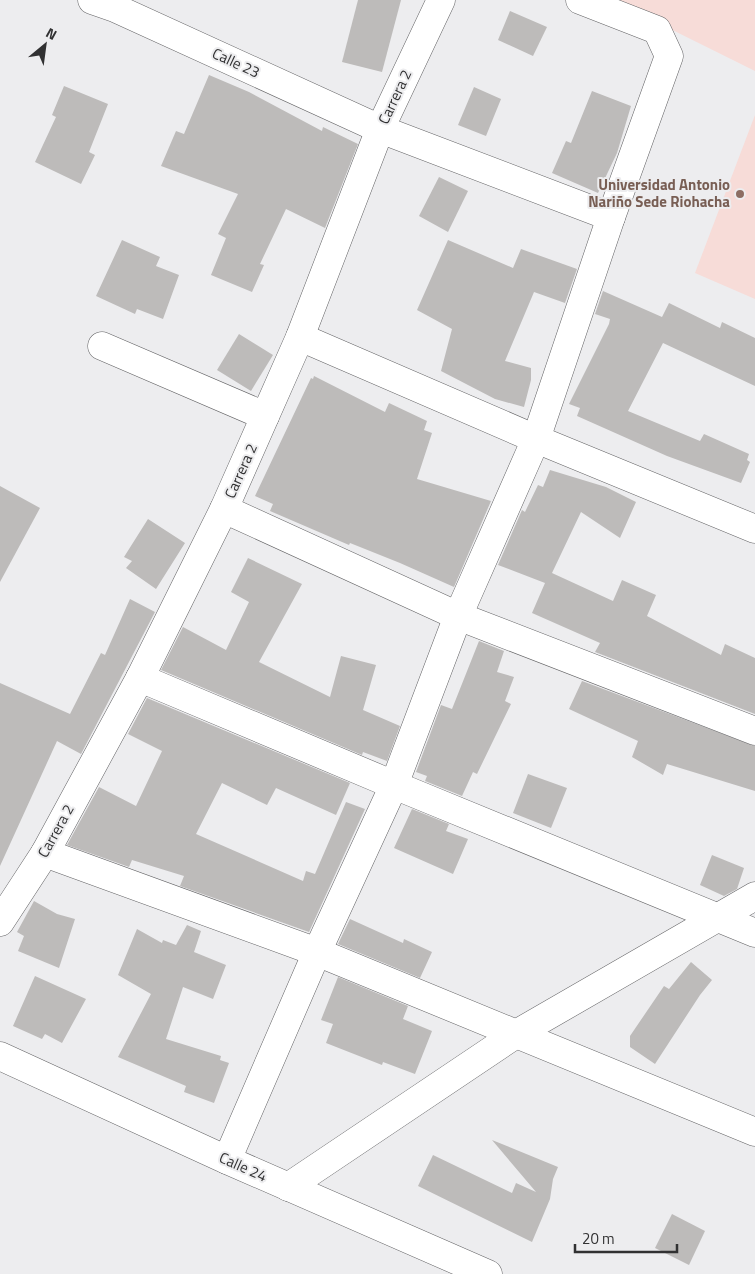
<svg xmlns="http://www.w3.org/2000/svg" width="755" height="1274" viewBox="0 0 755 1274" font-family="'Titillium Web',sans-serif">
<rect width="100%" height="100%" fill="#ededef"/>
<!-- education -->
<g fill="#f7dcd8">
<path d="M612,0H755V71Z"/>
<path d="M755,115V299L695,273Z"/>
</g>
<!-- building -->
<g fill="#bdbbba">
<path d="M358,0H401L382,72L342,62Z"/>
<path d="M510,11L547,27L533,56L498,40Z"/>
<path d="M209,75L249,92L322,131L323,127L358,144L325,228L286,209L260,264L264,265L252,292L211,275L226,238L218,234L238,194L161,166L176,131L184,134Z"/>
<path d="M64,86L108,104L89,152L95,155L81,184L35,162L56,117L52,115Z"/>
<path d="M474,87L501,99L486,136L458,125Z"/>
<path d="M592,91L631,106L617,153L598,193L552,173L566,141L571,143Z"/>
<path d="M439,177L468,191L448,232L419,216Z"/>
<path d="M122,240L160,257L156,266L179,275L163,319L137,309L135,314L96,296Z"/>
<path d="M448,240L513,268L521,249L577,269L565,303L534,292L505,361L531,368V380L524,407L495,399L441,371L452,329L417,310Z"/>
<path d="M603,291L662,317L669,303L720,328L722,322L755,338V386L663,343L628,411L700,441L704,434L749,454L747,460L750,462L741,483L667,456L577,416L580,408L569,404L609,324L610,319L595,314Z"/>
<path d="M239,334L273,355L251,391L217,370Z"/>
<path d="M314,376L385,412L389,403L427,421L424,430L432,433L417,479L491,501L454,587L400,563L350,543L349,545L270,511L273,504L255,496L311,378L313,379Z"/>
<path d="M550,470L606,487L636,502L620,538L581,512L552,573L613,601L622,580L656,595L647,616L721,655L725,644L755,658V714L595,652L600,643L532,613L545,583L498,565L522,510L525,512L538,485L543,487Z"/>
<path d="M0,486L40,508L0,582Z"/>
<path d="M148,519L185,543L156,589L126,568L132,561L124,557Z"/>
<path d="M248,558L302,584L259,662L330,697L341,656L376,665L363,710L400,726L387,761L363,752L362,755L161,670L183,627L226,650L249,602L231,592Z"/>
<path d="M130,599L155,612L81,754L57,741L0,866V683L70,714L101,653L105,655Z"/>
<path d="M479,641L504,651L497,672L514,677L505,701L511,704L477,774L473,772L462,796L425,781L427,776L416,772L441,705L452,709Z"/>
<path d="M582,681L755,746V791L667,764L663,775L632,757L638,741L569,709Z"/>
<path d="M147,698L350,783L336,815L276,788L267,805L222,783L196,834L303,881L306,871L315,874L346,802L365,809L309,932L180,886L184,876L132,860L129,867L67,845L99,787L136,806L162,751L128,734Z"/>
<path d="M528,774L567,788L551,828L513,813Z"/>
<path d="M412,809L449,824L446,831L468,839L453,874L394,848Z"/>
<path d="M712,855L744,868L737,889L724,896L700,885Z"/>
<path d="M34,901L57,914L75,919L59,968L18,951L24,936L17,932Z"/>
<path d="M350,919L403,943L404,939L432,952L420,978L338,944Z"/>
<path d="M187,925L201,931L194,952L226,965L213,999L183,987L166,1039L221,1056L220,1060L229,1063L214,1103L184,1092L186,1086L118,1057L151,994L118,975L137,929L162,943L163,940L176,945Z"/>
<path d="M691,962L712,980L700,995L655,1064L630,1047V1036L664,986L669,989Z"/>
<path d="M35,976L86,999L62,1043L45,1034L42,1039L13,1026Z"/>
<path d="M338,977L408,1006L403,1019L432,1031L415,1074L383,1062L382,1065L326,1043L333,1024L321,1020Z"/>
<path d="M492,1140L558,1167L553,1179L550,1199L532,1242L418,1186L433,1155L512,1193L516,1183L536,1192Z"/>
<path d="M672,1214L705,1231L689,1265L655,1248Z"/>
</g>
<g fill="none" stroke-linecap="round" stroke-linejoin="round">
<!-- minor casing -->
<g stroke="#636365" stroke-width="29">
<g id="minor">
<path d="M92,0L115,8L380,129L611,217"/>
<path d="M300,337L536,439L755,529"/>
<path d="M102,346L265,416"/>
<path d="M224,509L458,616L755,731"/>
<path d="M140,678L394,785L755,933"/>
<path d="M45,853L317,952L755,1132"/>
<path d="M0,922L45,853L140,678L224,509L300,337L380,129L441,0"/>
<path d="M0,1056L227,1160L488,1274"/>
<path d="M227,1160L317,952L394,785L458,616L536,439L611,217L669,56L657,30L580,0"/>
<path d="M288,1187L516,1034L755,896"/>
</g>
</g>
<!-- minor -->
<use href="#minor" stroke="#fff" stroke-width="28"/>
</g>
<!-- markers -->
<circle fill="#8d6e63" stroke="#ededef" stroke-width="2" cx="740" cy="194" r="5"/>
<g text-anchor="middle" stroke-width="4" stroke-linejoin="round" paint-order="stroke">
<!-- street labels -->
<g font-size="15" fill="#313132" stroke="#ededef">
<text transform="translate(236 63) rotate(25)" y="5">Calle 23</text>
<text transform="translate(395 97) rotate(-65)" y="5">Carrera 2</text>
<text transform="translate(241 471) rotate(-66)" y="5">Carrera 2</text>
<text transform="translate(56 831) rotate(-61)" y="5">Carrera 2</text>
<text transform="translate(243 1167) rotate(24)" y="5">Calle 24</text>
</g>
<!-- education labels -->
<g font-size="15" font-weight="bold" fill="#785e54" stroke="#ededef" text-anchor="end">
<text x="730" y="190">Universidad Antonio<tspan x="730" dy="17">Nariño Sede Riohacha</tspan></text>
</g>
</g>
<!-- north arrow -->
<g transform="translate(45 45) rotate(29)" stroke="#ededef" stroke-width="4" paint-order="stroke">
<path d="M0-4L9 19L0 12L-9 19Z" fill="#313132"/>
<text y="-8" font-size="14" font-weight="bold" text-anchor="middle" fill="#313132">N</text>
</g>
<!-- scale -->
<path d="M575 1244v8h102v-8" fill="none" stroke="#313132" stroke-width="2.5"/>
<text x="582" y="1244" font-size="15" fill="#313132" stroke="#ededef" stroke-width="4" paint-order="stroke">20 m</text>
</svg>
